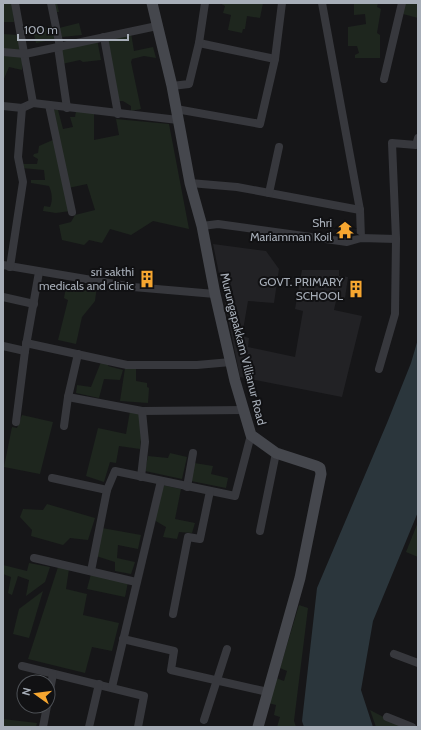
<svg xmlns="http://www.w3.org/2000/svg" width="421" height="730" viewBox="0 0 421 730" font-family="Cabin,sans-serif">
<rect width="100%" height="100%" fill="#161618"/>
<!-- built -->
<path fill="#222225" d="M213,244L266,251L279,269L274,303L248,301L242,336L249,338L248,347L295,357L303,311L295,309L302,270H339V276L348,277L345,298L336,301L334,310L362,316L342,397L240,377Z"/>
<!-- green -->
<g fill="#1e261e">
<path d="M3,3H12L14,22H3Z"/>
<path d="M52,3H57L59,12H56L59,28L79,23L82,35L62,37Z"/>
<path d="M220,3H263L260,18L247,16L245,29H243L242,33L228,30L231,15L223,13L225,6Z"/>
<path d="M357,3H378L377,7L381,9L377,33L380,35V58H355V55L359,53L357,46H348V27L366,24L365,14L354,15V4Z"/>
<path d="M405,3H418V18L403,14Z"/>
<path d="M51,26L55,39L36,43L33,31Z"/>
<path d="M131,33L134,51L153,47L156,58L144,56L132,59L131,62L141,109L131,111V106L123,101H117L105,38Z"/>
<path d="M3,34L18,35L20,51L3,49Z"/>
<path d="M97,39L101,60L83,62L80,60L62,64L59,48Z"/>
<path d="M3,54L22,56V70L9,67L3,81Z"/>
<path d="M51,110H58L63,129L73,127L70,117H75L76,111L94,113V140L119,135L116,119L169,124L189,229L153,221L131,235L110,229L102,243L89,240L84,245L62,240L59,225L71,222L75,215L95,210L87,184L68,188Z"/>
<path d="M55,139L70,211L56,213L43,211L44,206L50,207C53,201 52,192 49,186L31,183V180H45L44,170L22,168L21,164H37L38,159L33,156L34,154L38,153L39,146Z"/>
<path d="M67,282L97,286L95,301L82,317L76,344L58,340L68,300L64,298Z"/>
<path d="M101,362L108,363V366L123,370L120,380L104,379L99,398L76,393L77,385L91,387Z"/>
<path d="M136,367V381L147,383V387L149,388L148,403L120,401L125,368Z"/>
<path d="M130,411L140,413L141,437L140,449L119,446L116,463L110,462L104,482L86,476L98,428L126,434Z"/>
<path d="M22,415L53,422L40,474L4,467L12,427L17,428Z"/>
<path d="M170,453L187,457L182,479L145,471L148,456L168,458Z"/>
<path d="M194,463L213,466L211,474L228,478L226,488L191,481Z"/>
<path d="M162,485L181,489L175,519L195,523L192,533L179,532L177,539L163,537L166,527L154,520Z"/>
<path d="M47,504L95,518L88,540L70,538L63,545L31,536L32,530L20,517L23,509L43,510Z"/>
<path d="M418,522V557L406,552Z"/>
<path d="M102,528L141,535L138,549L118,545L117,558L135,562L131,574L115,571V562L96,556Z"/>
<path d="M29,563L50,567L45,582L26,596L29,580L18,576L12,595L8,593L11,577L3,574V565L27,571Z"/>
<path d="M58,567L69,569L66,589L87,594L83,615L119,623L112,651L92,647L85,673L28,659Z"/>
<path d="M91,574L128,582L125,597L87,589Z"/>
<path d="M43,591L29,638L13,634L19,609Z"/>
<path d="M299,605L308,608L294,721L296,727H277L280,717L274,715L276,705L268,703L276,678L284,681L287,671L280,668Z"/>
<path d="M370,710L403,727H376Z"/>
<path d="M3,719L37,723L36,727H3Z"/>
</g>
<!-- water -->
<path fill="#2b363c" d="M418,339V512L373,621L361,690L373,727H304L302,721L317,588L387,423L411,363Z"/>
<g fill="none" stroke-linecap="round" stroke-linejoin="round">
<!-- minor -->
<g stroke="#37383d" stroke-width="8">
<path d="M15,3L33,103"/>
<path d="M51,3L60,47"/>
<path d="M322,3L360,210L361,238"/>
<path d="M104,37L118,114"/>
<path d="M199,43L275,59"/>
<path d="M58,47L67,108"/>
<path d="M3,52L25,54L157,26"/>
<path d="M384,79L402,3"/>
<path d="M172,86L189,84L199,43L205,3"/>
<path d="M49,105L72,212"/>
<path d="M3,106L22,108L33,103L178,120"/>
<path d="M176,109L260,124L275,59L282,3"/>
<path d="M190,183L237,187L360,210"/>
<path d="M269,193L279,147"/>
<path d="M202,226L218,224L347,242L361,238L396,239"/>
<path d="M3,265L133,287L215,294"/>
<path d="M10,267L23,182L18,157L22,108"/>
<path d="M3,297L34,304"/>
<path d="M26,343L127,365H197L231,362"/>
<path d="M3,346L25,351"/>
<path d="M379,369L395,314L396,239L392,143L416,145L418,138"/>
<path d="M68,397L142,411L244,410"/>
<path d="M16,422L25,351L39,272"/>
<path d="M64,426L68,397L78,354"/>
<path d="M141,477L145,442L142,411"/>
<path d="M52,478L107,490"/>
<path d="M187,487L193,453"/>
<path d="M260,531L276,453"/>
<path d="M34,558L136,582"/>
<path d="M91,571L107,490L115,471L235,496L251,435"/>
<path d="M173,614L188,537L200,539L210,491"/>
<path d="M123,639L174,651L171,670L268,692"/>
<path d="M394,654L418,663"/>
<path d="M22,666L144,696L138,727"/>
<path d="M112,687L161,481"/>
<path d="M48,701L53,674"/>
<path d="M387,717L412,727"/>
<path d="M204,720L227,649"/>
<path d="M43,727L47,706"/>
<path d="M89,727L99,684"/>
</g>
<!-- secondary -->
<path stroke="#45474d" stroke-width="11" d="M152,3L172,86L190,183L202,226L215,294L235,381L251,435L276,453L316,466L320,468L321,474L300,578L258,727"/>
</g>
<!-- icons -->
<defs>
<g id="temple-bare" transform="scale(1.38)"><path d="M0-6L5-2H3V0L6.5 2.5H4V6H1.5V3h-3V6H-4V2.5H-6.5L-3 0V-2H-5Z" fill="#f6a630" stroke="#111113" stroke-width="2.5" paint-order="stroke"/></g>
<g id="building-bare" transform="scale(1.38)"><path d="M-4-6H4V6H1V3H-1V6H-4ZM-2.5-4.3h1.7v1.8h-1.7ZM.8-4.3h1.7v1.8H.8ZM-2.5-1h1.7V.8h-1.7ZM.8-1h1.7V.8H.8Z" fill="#f6a630" stroke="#111113" stroke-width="2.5" paint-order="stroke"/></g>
</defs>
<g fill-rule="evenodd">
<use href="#temple-bare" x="345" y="230"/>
<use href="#building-bare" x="147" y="279"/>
<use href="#building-bare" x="356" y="289"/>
</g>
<g text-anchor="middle" stroke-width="4" stroke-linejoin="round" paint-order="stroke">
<!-- poi labels -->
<g font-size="12" fill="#a7aeb8" stroke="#111113" text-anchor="end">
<text x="332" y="227">Shri<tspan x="332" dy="14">Mariamman Koil</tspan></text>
<text x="134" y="276">sri sakthi<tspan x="134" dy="14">medicals and clinic</tspan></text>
<text x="343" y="286">GOVT. PRIMARY<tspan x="343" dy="14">SCHOOL</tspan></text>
</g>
<!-- street labels -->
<g font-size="12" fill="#a7aeb8" stroke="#111113">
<text transform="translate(243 349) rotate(76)" y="4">Murungapakkam Villianur Road</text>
</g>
</g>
<!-- border -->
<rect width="421" height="730" fill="none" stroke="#a7aeb8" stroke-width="8"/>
<!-- north arrow -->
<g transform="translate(36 694) rotate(284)"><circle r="19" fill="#111113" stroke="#4d5055"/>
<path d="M0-3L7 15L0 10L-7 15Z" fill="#f6a630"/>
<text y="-6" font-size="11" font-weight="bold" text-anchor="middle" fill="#a7aeb8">N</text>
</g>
<!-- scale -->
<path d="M18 34v6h110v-6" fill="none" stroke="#a7aeb8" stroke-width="2"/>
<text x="24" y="34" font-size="12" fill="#a7aeb8" stroke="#111113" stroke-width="3" paint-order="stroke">100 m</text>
</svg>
